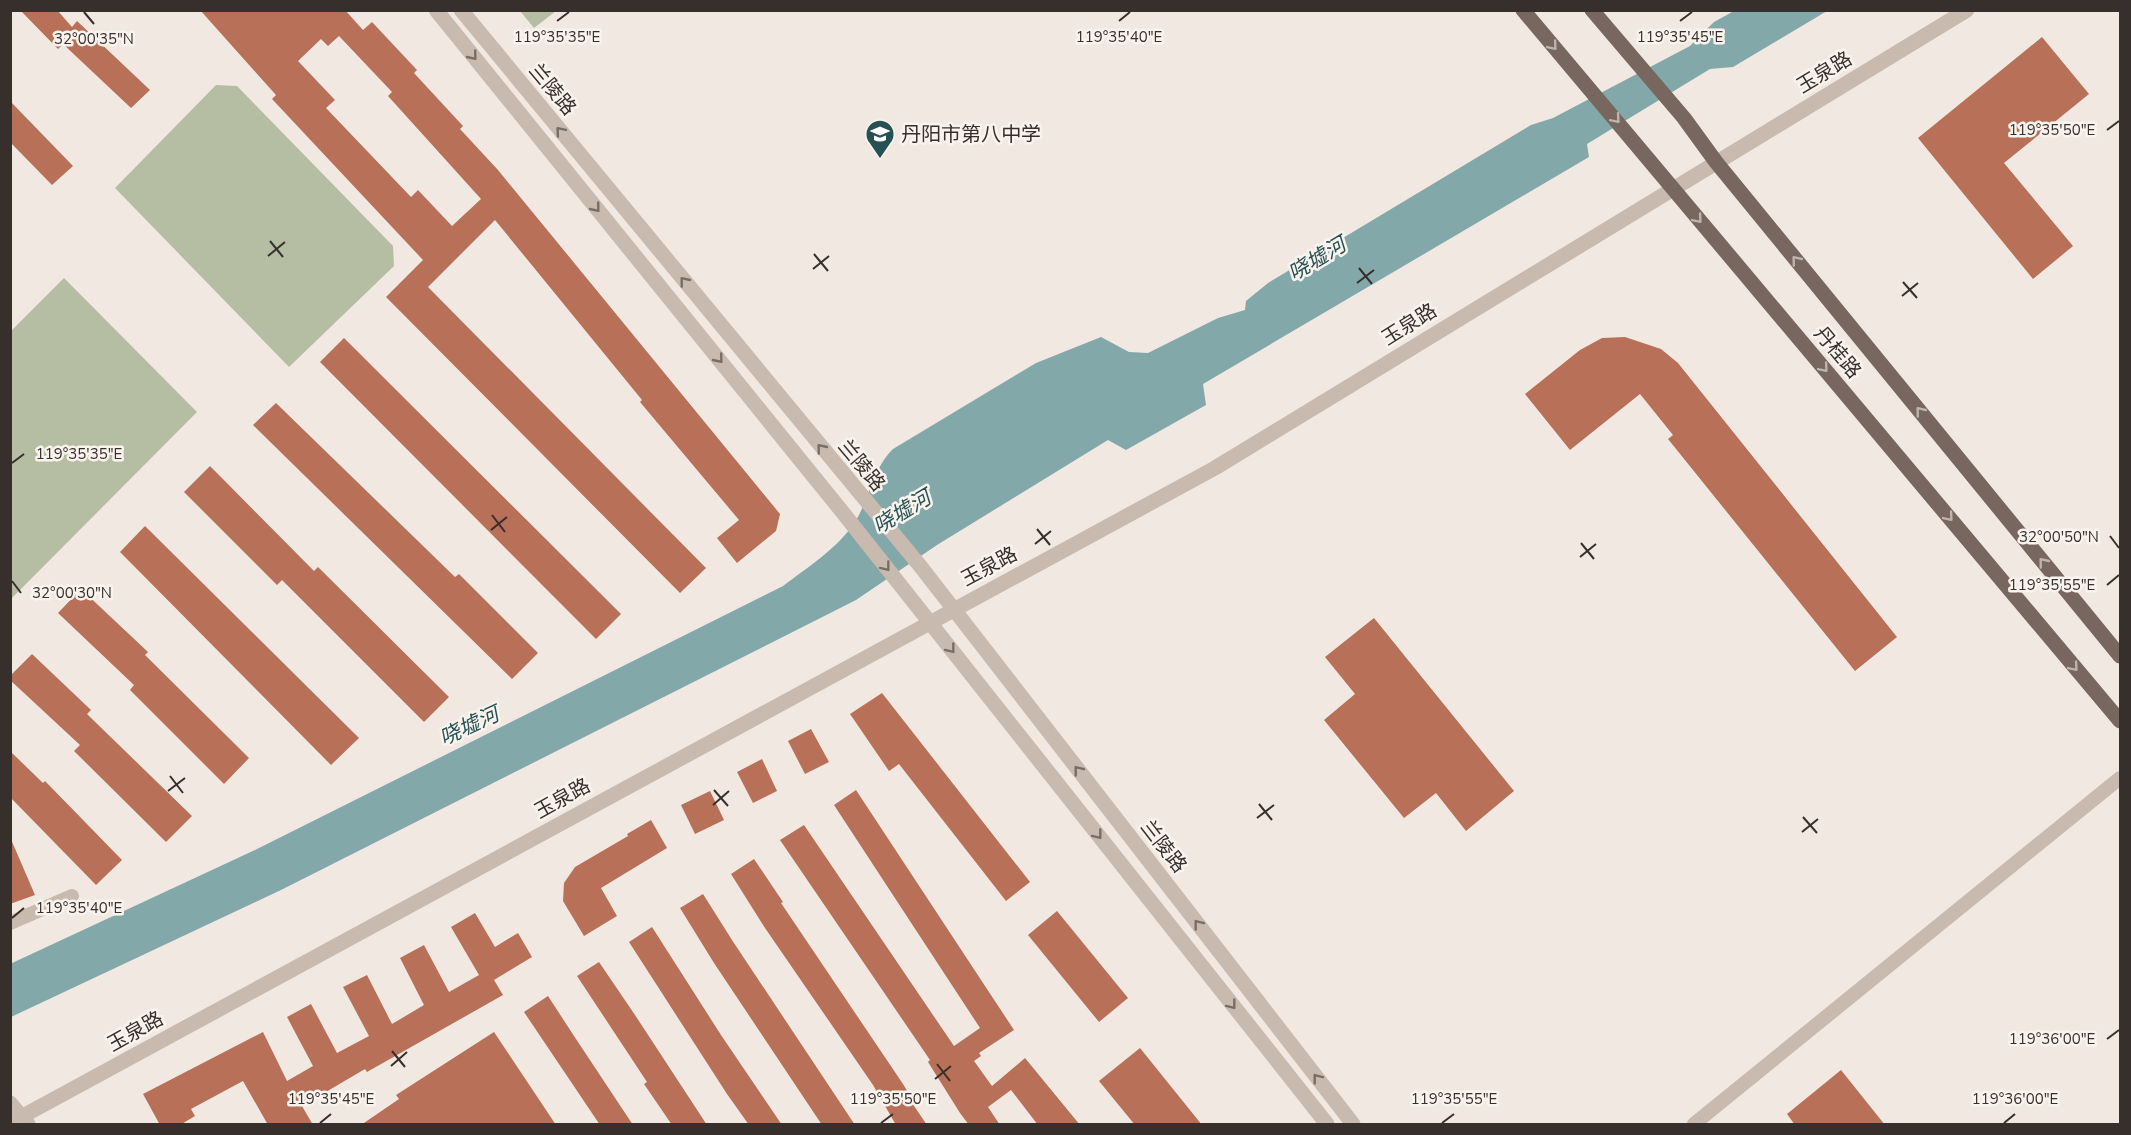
<svg xmlns="http://www.w3.org/2000/svg" width="2131" height="1135" viewBox="0 0 2131 1135" font-family="'Nunito Sans','Noto Sans SC',sans-serif">
<rect width="100%" height="100%" fill="#f1e9e1"/>
<!-- green -->
<g fill="#b5bea2">
<path d="M520,11H556L534,28Z"/>
<path d="M216,85L237,86L393,246L394,266L289,367L115,188Z"/>
<path d="M64,278L197,412L11,599V331Z"/>
</g>
<!-- water -->
<path fill="#83a8aa" d="M1734,11H1827L1733,67L1710,69L1587,144L1589,157L1203,384L1206,405L1126,450L1108,440L937,545L856,600L283,889L11,1017L10,964L257,849L783,586C808,567 837,549 855,522C870,498 872,470 893,449L1036,363L1101,337L1129,352L1148,353L1218,318L1245,310L1246,301L1268,283L1531,125L1553,118L1690,46L1714,22Z"/>
<!-- building -->
<g fill="#b87058" fill-rule="evenodd">
<path d="M20,10H57L72,27L77,21L150,90L131,108L63,44L58,49Z"/>
<path d="M200,10H345L363,30L372,22L417,70L414,73L463,126L460,129L498,170L780,514L776,531L737,563L717,538L739,520L640,402L642,400L495,220L428,287L706,568L680,593L386,297L423,260L272,99L276,95ZM339,36L392,92L388,96L481,199L452,226L418,190L411,197L326,108L335,100L298,61L321,39L328,46Z"/>
<path d="M2042,37L2089,94L2004,163L2073,246L2033,279L1918,138Z"/>
<path d="M10,101L73,166L52,185L10,142Z"/>
<path d="M1625,337L1661,349L1678,363L1897,637L1855,671L1668,439L1673,435L1640,394L1570,450L1525,394L1580,350L1602,338Z"/>
<path d="M344,338L621,614L596,639L320,362Z"/>
<path d="M276,403L455,577L459,574L538,653L512,679L253,425Z"/>
<path d="M210,466L314,571L318,567L449,697L424,722L282,580L277,585L184,492Z"/>
<path d="M145,526L359,738L331,765L120,552Z"/>
<path d="M81,589L148,652L145,655L249,758L224,784L130,690L134,685L58,613Z"/>
<path d="M1374,618L1514,791L1466,831L1436,793L1404,818L1324,720L1355,694L1325,657Z"/>
<path d="M32,654L91,710L87,714L192,816L166,842L74,751L80,745L10,680V676Z"/>
<path d="M882,693L1030,882L1006,901L899,764L889,771L850,714Z"/>
<path d="M811,729L829,762L805,774L788,741Z"/>
<path d="M10,751L43,783L45,781L122,860L96,885L10,797Z"/>
<path d="M762,759L777,791L753,803L737,772Z"/>
<path d="M856,790L1014,1030L979,1053L981,1056L974,1061L992,1086L1025,1058L1080,1125H1038L1011,1090L988,1107L1000,1125H969L960,1113L928,1062L930,1060L780,840L804,825L954,1046L980,1028L834,805Z"/>
<path d="M710,791L724,820L695,834L681,805Z"/>
<path d="M651,820L667,848L601,888L617,916L584,936L563,901L564,883L575,867L628,836L627,834Z"/>
<path d="M10,837L35,895L10,904Z"/>
<path d="M754,859L783,902L781,903L903,1084L912,1099L910,1100L927,1125H896L873,1085L765,928L731,874Z"/>
<path d="M703,894L732,940L855,1125H822L714,963L680,908Z"/>
<path d="M1057,911L1128,998L1099,1022L1028,935Z"/>
<path d="M475,913L495,947L518,933L532,957L494,980L503,995L367,1072L365,1069L302,1106L313,1125H268L243,1081L191,1109L195,1116L180,1125H160L143,1094L263,1032L287,1081L313,1066L287,1017L311,1004L337,1053L369,1036L343,987L367,975L392,1024L424,1005L400,958L424,945L449,992L479,975L451,927Z"/>
<path d="M652,927L721,1035L782,1125H749L727,1094L629,942Z"/>
<path d="M599,962L635,1015L707,1125H672L644,1084L647,1082L577,976Z"/>
<path d="M548,996L576,1039L633,1125H600L524,1012Z"/>
<path d="M494,1032L556,1125H361L399,1099L396,1095Z"/>
<path d="M1140,1048L1202,1125H1135L1099,1081Z"/>
<path d="M1841,1070L1885,1125H1795L1787,1114Z"/>
</g>
<g fill="none" stroke-linecap="round" stroke-linejoin="round">
<!-- minor -->
<g stroke="#c8baae" stroke-width="14">
<path d="M10,923L72,896"/>
<path d="M1694,1124L2120,778"/>
</g>
<!-- tertiary -->
<g stroke="#c8baae" stroke-width="15">
<path d="M436,10L844,514L1327,1124"/>
<path d="M461,10L921,567L1353,1124"/>
<path d="M10,1103L28,1124"/>
<path d="M10,1123L1215,468L1967,10"/>
</g>
<!-- primary -->
<g stroke="#77675f" stroke-width="15">
<path d="M1523,10L2120,721"/>
<path d="M1592,10L1684,118L1716,162L2120,656"/>
</g>
</g>
<!-- one-way arrows -->
<defs><path id="oneway-chevron" d="M-2-3.5L2.5 0L-2 3.5" fill="none" stroke-width="1.6" stroke-linecap="round" stroke-linejoin="round" transform="scale(1.5)"/></defs>
<g stroke="#beb4ad">
<use href="#oneway-chevron" transform="translate(1553 46) rotate(50)"/>
<use href="#oneway-chevron" transform="translate(1616 119) rotate(49)"/>
<use href="#oneway-chevron" transform="translate(1698 219) rotate(50)"/>
<use href="#oneway-chevron" transform="translate(1796 260) rotate(-129)"/>
<use href="#oneway-chevron" transform="translate(1824 368) rotate(50)"/>
<use href="#oneway-chevron" transform="translate(1920 411) rotate(-129)"/>
<use href="#oneway-chevron" transform="translate(1949 517) rotate(50)"/>
<use href="#oneway-chevron" transform="translate(2043 562) rotate(-129)"/>
<use href="#oneway-chevron" transform="translate(2074 667) rotate(50)"/>
</g>
<g stroke="#786e66">
<use href="#oneway-chevron" transform="translate(473 56) rotate(51)"/>
<use href="#oneway-chevron" transform="translate(560 131) rotate(-130)"/>
<use href="#oneway-chevron" transform="translate(596 208) rotate(51)"/>
<use href="#oneway-chevron" transform="translate(684 281) rotate(-129)"/>
<use href="#oneway-chevron" transform="translate(719 359) rotate(51)"/>
<use href="#oneway-chevron" transform="translate(821 448) rotate(-129)"/>
<use href="#oneway-chevron" transform="translate(886 567) rotate(52)"/>
<use href="#oneway-chevron" transform="translate(951 649) rotate(52)"/>
<use href="#oneway-chevron" transform="translate(1078 770) rotate(-128)"/>
<use href="#oneway-chevron" transform="translate(1098 835) rotate(52)"/>
<use href="#oneway-chevron" transform="translate(1198 924) rotate(-128)"/>
<use href="#oneway-chevron" transform="translate(1232 1005) rotate(52)"/>
<use href="#oneway-chevron" transform="translate(1317 1078) rotate(-128)"/>
</g>
<!-- ticks -->
<path fill="none" stroke="#372f2b" stroke-width="2" d="M84,12L94,24M557,21L569,12M1119,21L1130,12M1680,21L1692,12M2107,130L2119,121M270,241L283,257M814,254L828,271M268,256L285,242M1359,268L1372,284M813,269L829,256M1903,282L1917,298M1357,283L1374,270M1902,296L1918,283M12,463L24,454M492,515L505,532M1037,529L1050,545M491,530L507,517M2110,536L2119,548M1581,543L1594,559M1035,544L1051,531M1580,557L1596,544M12,581L21,593M2107,585L2119,575M170,776L183,793M714,790L728,806M168,791L185,778M1259,804L1272,820M713,805L729,791M1803,817L1817,833M1257,818L1274,805M1802,832L1818,819M12,918L24,908M2107,1039L2119,1030M392,1051L405,1067M937,1064L950,1081M391,1066L407,1052M935,1079L951,1066M320,1123L331,1114M881,1123L893,1114M1442,1123L1454,1114M2004,1123L2015,1114"/>
<!-- icons -->
<defs>
<g id="school-pin" transform="scale(1.5)"><path d="M0 17L-7.5 6A9.5 9.5 0 1 1 7.5 6Z" fill="#265154" stroke="#f9f3ed"/><path d="M0-5L7-2L0 1L-7-2ZM-4 1L0 2.5L4 1V4Q0 6-4 4Z" fill="#fff"/></g>
</defs>
<g fill-rule="evenodd">
<use href="#school-pin" x="880" y="134"/>
</g>
<g text-anchor="middle" stroke-width="5" stroke-linejoin="round" paint-order="stroke">
<!-- street labels -->
<g font-size="20" fill="#372f2b" stroke="#f9f3ed">
<text transform="translate(1824 72) rotate(-31)" y="7">玉泉路</text>
<text transform="translate(553 89) rotate(50)" y="7">兰陵路</text>
<text transform="translate(1409 324) rotate(-32)" y="7">玉泉路</text>
<text transform="translate(1838 352) rotate(50)" y="7">丹桂路</text>
<text transform="translate(862 465) rotate(50)" y="7">兰陵路</text>
<text transform="translate(989 566) rotate(-28)" y="7">玉泉路</text>
<text transform="translate(562 798) rotate(-29)" y="7">玉泉路</text>
<text transform="translate(1164 846) rotate(52)" y="7">兰陵路</text>
<text transform="translate(135 1031) rotate(-29)" y="7">玉泉路</text>
</g>
<!-- poi labels -->
<g font-size="20" fill="#372f2b" stroke="#f9f3ed" text-anchor="start">
<text x="901" y="141">丹阳市第八中学</text>
</g>
<!-- water labels -->
<g font-size="21" font-style="italic" fill="#265154" stroke="#f9f3ed">
<text transform="translate(1317 259) rotate(-31)" y="7">哓墟河</text>
<text transform="translate(902 512) rotate(-31)" y="7">哓墟河</text>
<text transform="translate(469 726) rotate(-25)" y="7">哓墟河</text>
</g>
</g>
<g font-size="15" text-anchor="middle" fill="#372f2b" stroke="#f9f3ed" stroke-width="5" stroke-linejoin="round" paint-order="stroke">
<text x="1119" y="42">119°35'40"E</text>
<text x="557" y="42">119°35'35"E</text>
<text x="1680" y="42">119°35'45"E</text>
<text x="94" y="44">32°00'35"N</text>
<text x="2052" y="135">119°35'50"E</text>
<text x="79" y="459">119°35'35"E</text>
<text x="2059" y="542">32°00'50"N</text>
<text x="2052" y="590">119°35'55"E</text>
<text x="72" y="598">32°00'30"N</text>
<text x="79" y="913">119°35'40"E</text>
<text x="2052" y="1044">119°36'00"E</text>
<text x="331" y="1104">119°35'45"E</text>
<text x="893" y="1104">119°35'50"E</text>
<text x="1454" y="1104">119°35'55"E</text>
<text x="2015" y="1104">119°36'00"E</text>
</g>
<!-- border -->
<rect width="2131" height="1135" fill="none" stroke="#372f2b" stroke-width="24"/>
</svg>
